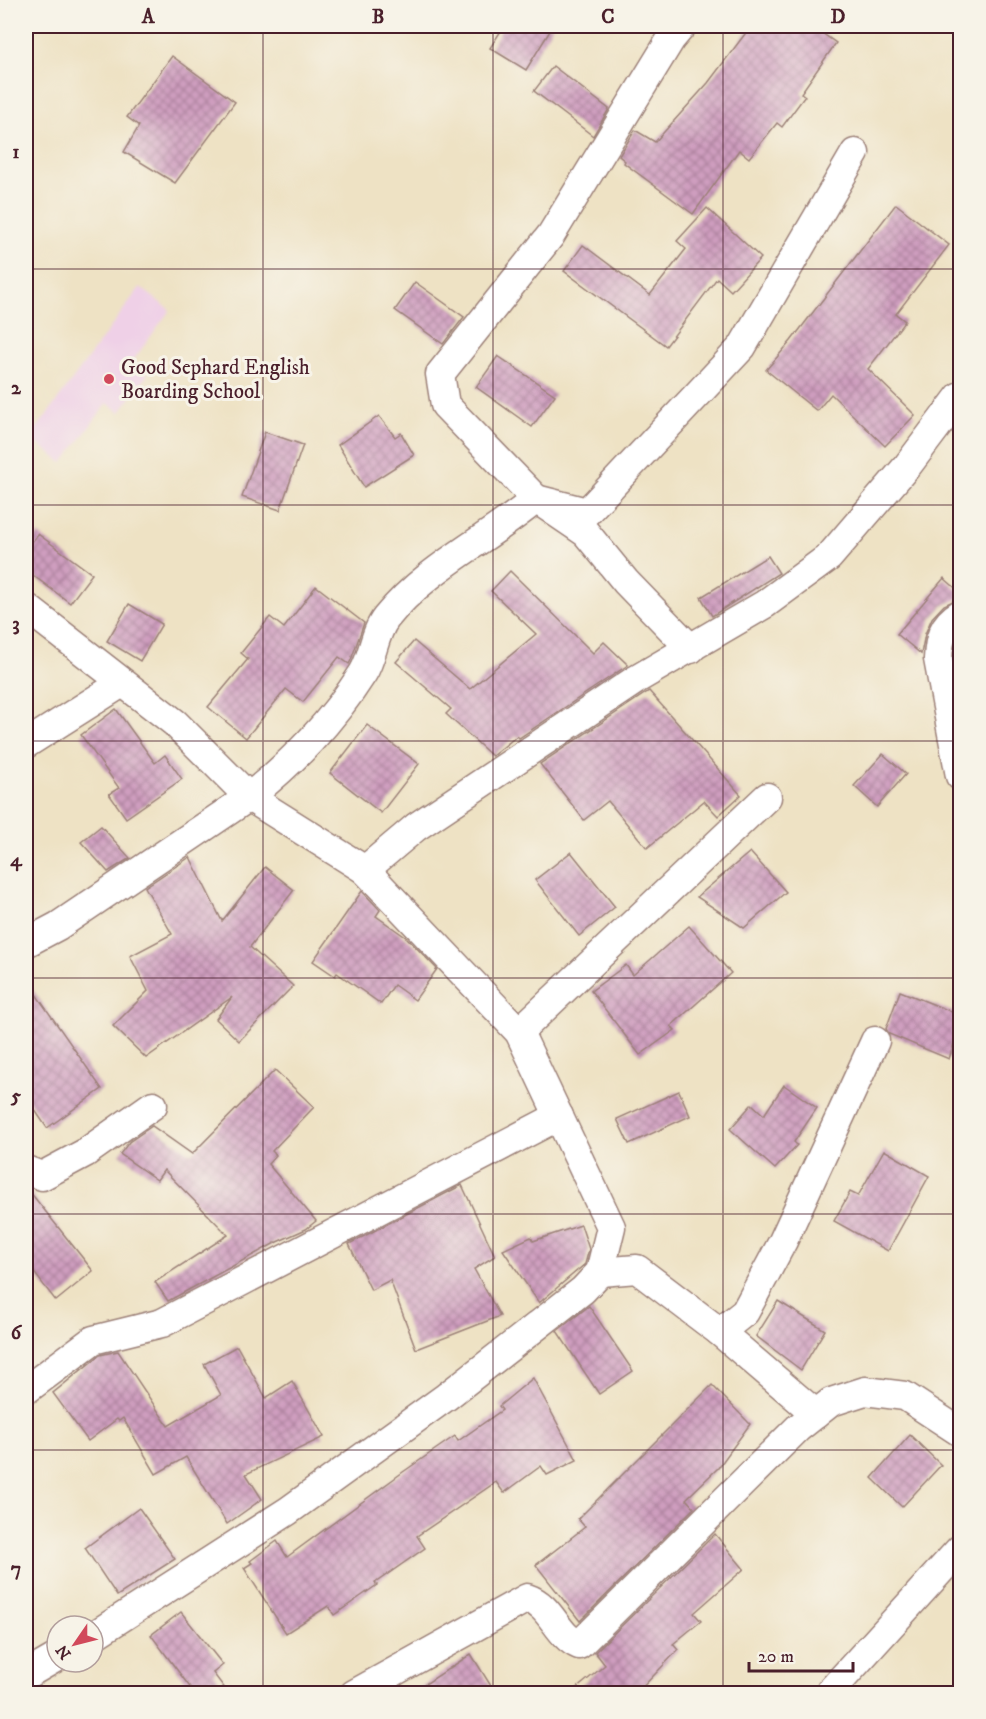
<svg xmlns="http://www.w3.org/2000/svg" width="986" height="1719" viewBox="0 0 986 1719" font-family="'IM FELL DW Pica',serif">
<defs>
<pattern id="building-cross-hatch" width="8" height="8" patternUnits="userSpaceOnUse" patternTransform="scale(1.5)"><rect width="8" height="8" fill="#cf9ebf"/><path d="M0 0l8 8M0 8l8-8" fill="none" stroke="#aa809b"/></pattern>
</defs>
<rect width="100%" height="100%" fill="#f7f3e8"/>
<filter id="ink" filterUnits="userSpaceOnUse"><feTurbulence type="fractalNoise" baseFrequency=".0167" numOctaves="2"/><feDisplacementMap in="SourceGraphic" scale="12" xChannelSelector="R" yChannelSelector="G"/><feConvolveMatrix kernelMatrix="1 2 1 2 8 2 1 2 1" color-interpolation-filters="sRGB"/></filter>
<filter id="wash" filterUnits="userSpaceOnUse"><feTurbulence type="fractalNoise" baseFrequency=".008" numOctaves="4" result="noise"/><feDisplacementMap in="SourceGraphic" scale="24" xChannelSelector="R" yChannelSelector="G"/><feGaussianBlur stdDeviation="1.35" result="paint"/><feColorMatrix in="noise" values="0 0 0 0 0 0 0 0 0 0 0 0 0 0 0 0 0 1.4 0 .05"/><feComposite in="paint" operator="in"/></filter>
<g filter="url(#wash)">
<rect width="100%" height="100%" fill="#eee2c4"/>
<!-- built -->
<path fill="#efd0e7" d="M140,287L170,310L132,362L148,374L120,412L107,403L63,463L30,438Z"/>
<g id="blocks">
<!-- building -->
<g fill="url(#building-cross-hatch)">
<path d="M504,26H553L526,70L490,48Z"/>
<path d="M751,26H812L836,43L801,93L805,96L782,127L777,123L749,158L739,150L693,214L624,163L625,161L619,156L635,130L655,142L708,83Z"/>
<path d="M172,56L235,102L175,183L124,152L139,126L127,117Z"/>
<path d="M553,66L609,109L593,136L534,91Z"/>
<path d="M896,204L949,245L896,314L905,321L868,369L915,415L885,446L831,394L817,411L766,370L791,341Z"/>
<path d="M707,208L761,258L731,291L717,278L666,346L564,271L583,245L650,295L686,249L677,241Z"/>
<path d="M415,282L464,317L443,344L395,310Z"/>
<path d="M498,356L555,395L532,427L476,387Z"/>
<path d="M379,416L395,437L401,433L414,455L364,487L338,445Z"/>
<path d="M265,432L303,445L280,510L242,497Z"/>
<path d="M38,534L92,574L70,603L26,570V550Z"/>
<path d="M768,556L779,573L712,616L701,597Z"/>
<path d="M510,571L593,653L604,642L628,665L519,738L517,736L492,756L446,714L451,709L396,662L414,641L470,689L536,634L491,591Z"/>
<path d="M944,578L960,592V598L944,605L932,618L925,634L921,654L897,634Z"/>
<path d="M316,586L364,623L351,660L349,664L339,657L303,702L286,689L246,738L208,707L248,659L241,653L270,617L284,628Z"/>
<path d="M129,604L162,624L140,661L107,641Z"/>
<path d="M649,691L741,795L718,816L704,801L647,848L608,801L584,820L540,764Z"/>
<path d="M116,709L155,763L165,755L182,779L126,818L109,794L119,788L81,735Z"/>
<path d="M367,725L419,764L381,813L330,773Z"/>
<path d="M883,754L906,774L877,807L854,786Z"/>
<path d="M101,826L130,858L108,872L81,842Z"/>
<path d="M571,852L615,907L579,936L535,880Z"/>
<path d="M750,852L786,892L744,928L697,897Z"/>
<path d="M190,857L222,921L265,867L294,890L250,947L293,986L239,1041L216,1019L232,997L146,1058L113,1026L148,991L130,956L172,934L145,887Z"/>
<path d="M362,891L380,910L376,916L407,938L437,969L415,1000L394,985L381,1004L337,973L335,976L313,961Z"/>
<path d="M689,926L731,973L671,1026L675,1030L640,1055L591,991L626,965L633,975Z"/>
<path d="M26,980L102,1089L47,1128L26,1097Z"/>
<path d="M900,991L960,1015V1025L949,1059L889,1034L886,1029Z"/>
<path d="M275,1070L314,1107L272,1151L276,1155L268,1164L316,1221L306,1229L277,1242L168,1301L155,1282L228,1235L164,1170L157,1180L120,1154L129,1142L152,1126L192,1154Z"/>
<path d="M784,1085L817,1108L794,1142L797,1145L775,1169L730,1129L752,1104L764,1115Z"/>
<path d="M679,1091L690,1116L629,1144L617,1119Z"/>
<path d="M884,1150L929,1176L888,1251L834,1221L850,1192L858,1196Z"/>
<path d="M462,1185L495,1256L474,1269L500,1316L416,1349L390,1280L371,1290L349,1244Z"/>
<path d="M26,1187L93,1271L56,1301L26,1262Z"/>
<path d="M581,1225L589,1249L585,1264L539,1303L503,1250L531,1237L533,1241Z"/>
<path d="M778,1301L825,1330L801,1370L756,1336Z"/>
<path d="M589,1306L633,1371L599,1394L557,1331Z"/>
<path d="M237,1346L266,1398L292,1381L324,1437L246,1474L262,1499L227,1524L186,1457L156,1474L123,1418L119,1421L117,1419L88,1441L53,1393L100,1355L118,1351L168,1426L221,1395L204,1364Z"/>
<path d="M533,1378L577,1460L547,1475L541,1466L504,1493L496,1482L417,1536L425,1548L375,1583L377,1585L334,1615L328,1606L286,1633L244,1568L252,1563L250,1561L277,1541L287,1557L403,1472L455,1436L458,1441L502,1410L499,1406Z"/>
<path d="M712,1385L750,1424L718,1468L686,1499L694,1508L580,1621L536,1565L585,1527L578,1519Z"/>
<path d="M910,1435L941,1465L902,1507L872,1478Z"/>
<path d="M139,1508L175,1559L117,1596L85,1548Z"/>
<path d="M715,1534L744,1569L694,1613L701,1621L673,1644L678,1650L636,1694H570L605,1665L595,1652Z"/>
<path d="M181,1612L223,1665L213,1673L229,1694H195L151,1635Z"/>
<path d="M471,1654L496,1694H410Z"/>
</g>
</g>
</g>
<g filter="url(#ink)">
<use href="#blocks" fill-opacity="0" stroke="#9c8078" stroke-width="1.5"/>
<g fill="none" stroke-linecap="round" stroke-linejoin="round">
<!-- minor casing -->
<g stroke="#9c8078" stroke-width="31">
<g id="minor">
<path d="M26,607L175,723L249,797L58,926L26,943"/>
<path d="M960,614C942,625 939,639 938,659L960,776"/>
<path d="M691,649L626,582L586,533L536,499L587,512L742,347L855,153"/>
<path d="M26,744L122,683"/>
<path d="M365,870L249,797C295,760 331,723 363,673C373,657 374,633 386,618C426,568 487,540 536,499L445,405L440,374L551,235L671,39L682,26"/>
<path d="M519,1032L767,797"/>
<path d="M26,1170L42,1176L85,1153L153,1105"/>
<path d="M600,1272L637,1269L720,1332L745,1312L783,1241L875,1041"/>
<path d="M720,1332L816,1414"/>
<path d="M26,1390L93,1340L162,1323L559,1116"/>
<path d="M93,1636L288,1511L446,1397L583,1290L600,1272L611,1227L519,1032L365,870L416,827L637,679L765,604L829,557L908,465L960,396"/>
<path d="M26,1675L57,1657"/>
<path d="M354,1694L527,1598C552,1606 556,1635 579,1645L798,1428L831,1402L865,1391L905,1396L960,1432"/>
<path d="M828,1694L960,1549"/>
</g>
</g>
<!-- minor -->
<use href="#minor" stroke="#fff" stroke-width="28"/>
</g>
</g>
<!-- grid -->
<path fill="none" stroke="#4a1f2b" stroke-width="1.5" stroke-opacity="0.55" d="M263,26V1694M493,26V1694M723,26V1694M26,269H960M26,505H960M26,741H960M26,978H960M26,1214H960M26,1450H960"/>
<!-- markers -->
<circle fill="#d1495b" stroke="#f7f3e8" stroke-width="2" cx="109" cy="379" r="6"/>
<g text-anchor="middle" stroke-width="6" stroke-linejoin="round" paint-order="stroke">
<!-- poi labels -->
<g font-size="21" fill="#4a1f2b" stroke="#f7f3e8" text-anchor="start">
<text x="121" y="374">Good Sephard English<tspan x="121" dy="24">Boarding School</tspan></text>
</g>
</g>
<!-- margin -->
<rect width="986" height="1719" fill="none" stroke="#f7f3e8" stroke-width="66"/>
<!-- north arrow -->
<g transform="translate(75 1644) rotate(235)"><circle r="28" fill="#f7f3e8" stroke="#b29e9c" stroke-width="1.5"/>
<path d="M0-4.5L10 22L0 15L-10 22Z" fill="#d1495b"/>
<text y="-9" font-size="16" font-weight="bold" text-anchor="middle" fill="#4a1f2b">N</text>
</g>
<!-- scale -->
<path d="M749 1662v9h104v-9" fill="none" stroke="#4a1f2b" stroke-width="3"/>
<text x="758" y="1662" font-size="18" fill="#4a1f2b" stroke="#f7f3e8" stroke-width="4.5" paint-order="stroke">20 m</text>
<rect x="33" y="33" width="920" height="1653" fill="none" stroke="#4a1f2b" stroke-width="2"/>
<g font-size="20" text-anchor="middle" font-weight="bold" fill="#4a1f2b">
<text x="148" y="23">A</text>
<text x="378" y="23">B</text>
<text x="608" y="23">C</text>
<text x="838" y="23">D</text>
<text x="16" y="158">1</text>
<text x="16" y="394">2</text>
<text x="16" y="630">3</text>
<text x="16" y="866">4</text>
<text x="16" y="1102">5</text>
<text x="16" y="1339">6</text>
<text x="16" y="1575">7</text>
</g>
</svg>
